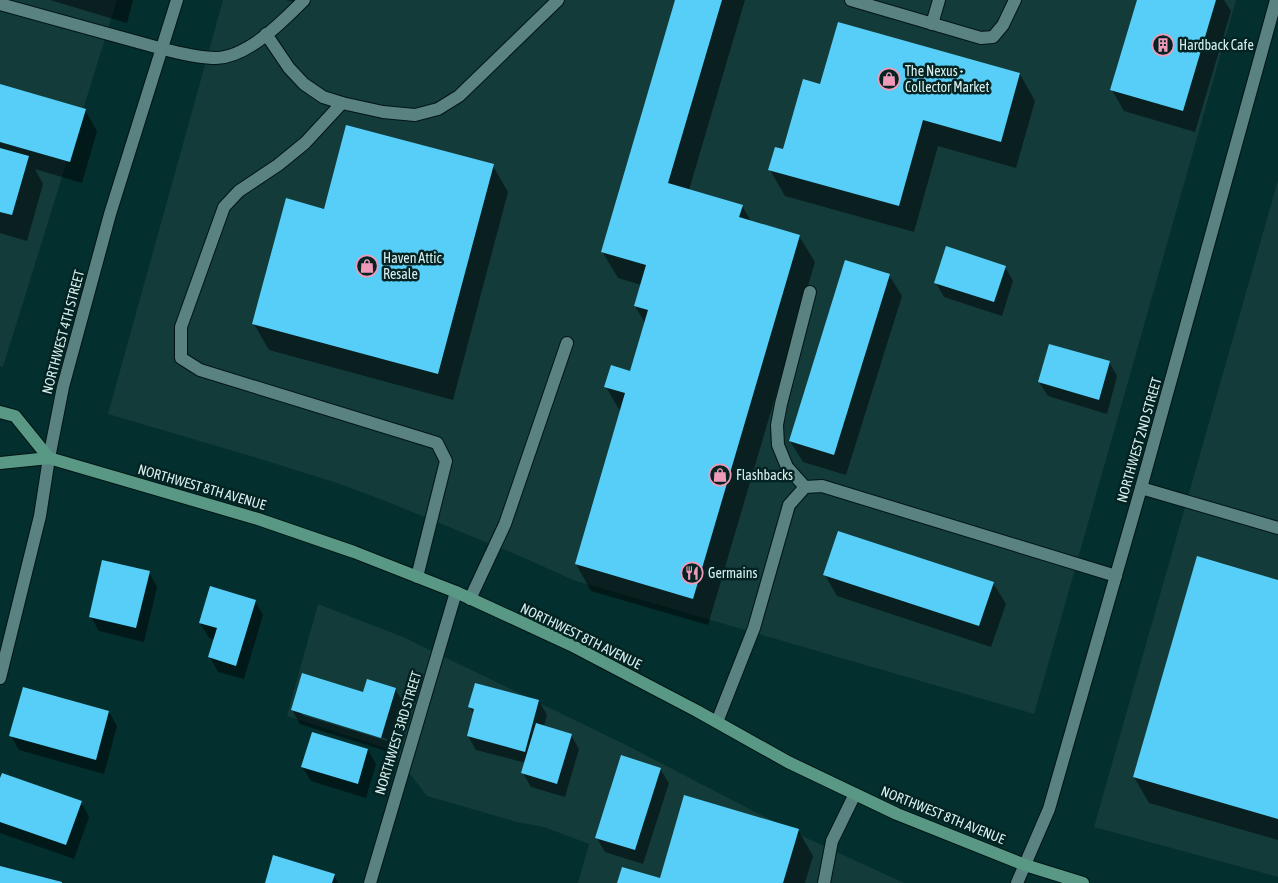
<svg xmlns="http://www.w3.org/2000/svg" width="1278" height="883" viewBox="0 0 1278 883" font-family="'Asap Condensed',sans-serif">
<rect width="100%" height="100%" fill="#032f2e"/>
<!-- built -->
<g fill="#133b3a">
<path d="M0,0H117L3,367L0,366Z"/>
<path d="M223,0H1236L1034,714L573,580L522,557L383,500L337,483L254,457L108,414Z"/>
<path d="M1278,180V877L1094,827Z"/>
<path d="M318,604L403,637L626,745L800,835L904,883H578L589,844L544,827L517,822L427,796L391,750L287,716Z"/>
</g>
<!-- shadow -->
<g fill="#0007" fill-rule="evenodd">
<path d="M50,0H133L127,23Z"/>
<path d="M286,0H311L309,6Z"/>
<path d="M676,0H745L689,190L742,206L751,221L799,236L815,262L708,625L591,591L576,564L621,413L606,387L631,372L645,323L635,306L641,285L618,278L602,251Z"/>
<path d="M1138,0H1224L1231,11L1195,132L1124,111L1112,90Z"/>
<path d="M1020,74L1035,101L1016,168L938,146L914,232L785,196L770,170L784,151L821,86Z"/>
<path d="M0,86L85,110L97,131L82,183L35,169L43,184L27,241L0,233Z"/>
<path d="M493,166L508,192L453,400L269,350L254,324L325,210Z"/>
<path d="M1005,267L1013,281L1002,316L944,297L936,283Z"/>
<path d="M889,275L902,296L846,475L803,462L790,441Z"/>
<path d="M1109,362L1117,376L1107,414L1048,396L1039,382Z"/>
<path d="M149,572L157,587L144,642L99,631L91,617Z"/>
<path d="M825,575L993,583L1006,604L991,647L837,596Z"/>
<path d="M1278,581V840L1149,803L1134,777Z"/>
<path d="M255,601L263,615L244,679L218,672L210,657L215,639L209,638L200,623Z"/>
<path d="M395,689L404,704L389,752L300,724L292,710L363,694ZM302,712L387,739V741L302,715Z"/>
<path d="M539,701L547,715L544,726L571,735L579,749L565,797L531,787L523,773L526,763L476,750L468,736L474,715L470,707Z"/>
<path d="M109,712L117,726L104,774L19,750L11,736Z"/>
<path d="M368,750L376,764L366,798L311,781L302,767Z"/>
<path d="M660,769L669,783L643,864L605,852L596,837Z"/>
<path d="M0,782L81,802L89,817L74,859L0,833Z"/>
<path d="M798,830L813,856L805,883H618L661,880Z"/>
<path d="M334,875L338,883H266Z"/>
</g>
<!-- building -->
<g fill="#57cef8">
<path d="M675,0H722L668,183L743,205L739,217L800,235L693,599L575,564L625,393L604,387L611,365L630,371L648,310L634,306L646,265L601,252Z"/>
<path d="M1137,0H1216L1183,111L1110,90Z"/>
<path d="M838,22L1020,73L1001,142L923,120L899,206L768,170L775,147L783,149L803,79L820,84Z"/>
<path d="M0,84L86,109L70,162L0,142Z"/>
<path d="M346,125L494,164L438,374L252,324L286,198L324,209Z"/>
<path d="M0,148L29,156L12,215L0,212Z"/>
<path d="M946,246L1006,266L994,302L934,283Z"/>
<path d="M845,260L890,274L834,455L789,441Z"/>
<path d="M1049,344L1110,361L1099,400L1038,382Z"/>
<path d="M838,531L994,582L979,626L823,575Z"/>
<path d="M1197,556L1278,580V819L1133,777Z"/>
<path d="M102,560L150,571L136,628L89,617Z"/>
<path d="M210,586L256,600L236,666L208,657L217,628L199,623Z"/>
<path d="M302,673L363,692L367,679L396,688L381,738L291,710Z"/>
<path d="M475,683L539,700L525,752L467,736L474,709L468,707Z"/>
<path d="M23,687L109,711L96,760L9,736Z"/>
<path d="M536,723L572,734L557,784L521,773Z"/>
<path d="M312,732L368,749L358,784L301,767Z"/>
<path d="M621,755L661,768L635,850L595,838Z"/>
<path d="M2,773L82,801L66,845L0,822V778Z"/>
<path d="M684,795L799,829L783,883H617L622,867L660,878Z"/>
<path d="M273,855L335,874L332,883H265Z"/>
<path d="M0,866L62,882V883H0Z"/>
</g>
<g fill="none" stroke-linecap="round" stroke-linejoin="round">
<!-- service casing -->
<g stroke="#021514" stroke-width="14">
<g id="service">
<path d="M851,0L981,38L993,37L1003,25L1015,0"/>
<path d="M932,24L939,0"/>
<path d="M266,34L289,68L304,84L323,97L342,103L383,112L415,115L438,109L459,96L558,0"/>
<path d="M163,49C180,53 197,58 216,58C248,57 282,22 304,0"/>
<path d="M342,103L305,143L278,165L239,191L224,207L181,327V358L200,370L437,443L446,461L417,577"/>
<path d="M805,487L787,467L778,445L777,425L781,404L810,292"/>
<path d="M470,599L505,524L567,343"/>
<path d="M717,722L754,628L789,505L805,487L822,486L1116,576"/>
<path d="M824,883L832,841L855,794"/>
</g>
</g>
<!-- minor casing -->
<g stroke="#021514" stroke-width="14">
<g id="minor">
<path d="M0,4L163,49"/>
<path d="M1141,488L1278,528"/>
<path d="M0,678L40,516L49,458L63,387L110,214L177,0"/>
<path d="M370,883L456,592"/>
<path d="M1017,883L1049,809L1141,488L1276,0"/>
</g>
</g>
<!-- secondary casing -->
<g stroke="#021514" stroke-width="14">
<g id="secondary">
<path d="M0,412L15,416L49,458"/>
<path d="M0,463L49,458L258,519L354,552L456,592L571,645L697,711L788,762L897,814L1025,865L1083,883"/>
</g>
</g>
<!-- service -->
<use href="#service" stroke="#598280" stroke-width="12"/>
<!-- minor -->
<use href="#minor" stroke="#598280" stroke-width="12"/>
<!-- secondary -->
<use href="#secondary" stroke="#599885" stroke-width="12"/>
</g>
<!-- icons -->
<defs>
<g id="building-ring" transform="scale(1.125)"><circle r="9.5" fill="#042423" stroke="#ef9ab9" stroke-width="1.5"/><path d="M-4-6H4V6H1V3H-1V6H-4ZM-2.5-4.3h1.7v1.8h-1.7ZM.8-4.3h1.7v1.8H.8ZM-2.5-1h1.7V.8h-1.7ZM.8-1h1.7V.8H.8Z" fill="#ef9ab9"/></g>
<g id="shop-ring" transform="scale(1.125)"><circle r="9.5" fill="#042423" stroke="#ef9ab9" stroke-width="1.5"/><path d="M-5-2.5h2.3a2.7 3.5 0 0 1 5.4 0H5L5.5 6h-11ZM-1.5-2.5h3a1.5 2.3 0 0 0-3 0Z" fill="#ef9ab9"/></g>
<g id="restaurant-ring" transform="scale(1.125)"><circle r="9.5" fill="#042423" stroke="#ef9ab9" stroke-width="1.5"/><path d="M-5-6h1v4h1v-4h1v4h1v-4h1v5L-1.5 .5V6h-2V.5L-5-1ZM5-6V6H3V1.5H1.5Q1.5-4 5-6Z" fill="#ef9ab9"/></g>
</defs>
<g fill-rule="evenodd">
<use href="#building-ring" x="1163" y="45"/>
<use href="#shop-ring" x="889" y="79"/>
<use href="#shop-ring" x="367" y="266"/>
<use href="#shop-ring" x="720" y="475"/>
<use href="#restaurant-ring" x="692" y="573"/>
</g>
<g text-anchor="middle" stroke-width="5" stroke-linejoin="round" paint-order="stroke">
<!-- poi labels -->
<g font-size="14" fill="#d9efed" stroke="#042423" text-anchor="start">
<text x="1179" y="50">Hardback Cafe</text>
<text x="905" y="76">The Nexus -<tspan x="905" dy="16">Collector Market</tspan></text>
<text x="383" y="263">Haven Attic<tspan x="383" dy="16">Resale</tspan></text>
<text x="736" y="480">Flashbacks</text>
<text x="708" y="578">Germains</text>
</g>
<!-- street labels -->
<g font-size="14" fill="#d9efed" stroke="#042423">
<text transform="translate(63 332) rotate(-75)" y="5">NORTHWEST 4TH STREET</text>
<text transform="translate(1139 440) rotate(-74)" y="5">NORTHWEST 2ND STREET</text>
<text transform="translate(202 487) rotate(16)" y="5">NORTHWEST 8TH AVENUE</text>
<text transform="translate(581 636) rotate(26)" y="5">NORTHWEST 8TH AVENUE</text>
<text transform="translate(398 733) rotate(-73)" y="5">NORTHWEST 3RD STREET</text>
<text transform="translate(943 815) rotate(22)" y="5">NORTHWEST 8TH AVENUE</text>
</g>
</g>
</svg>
